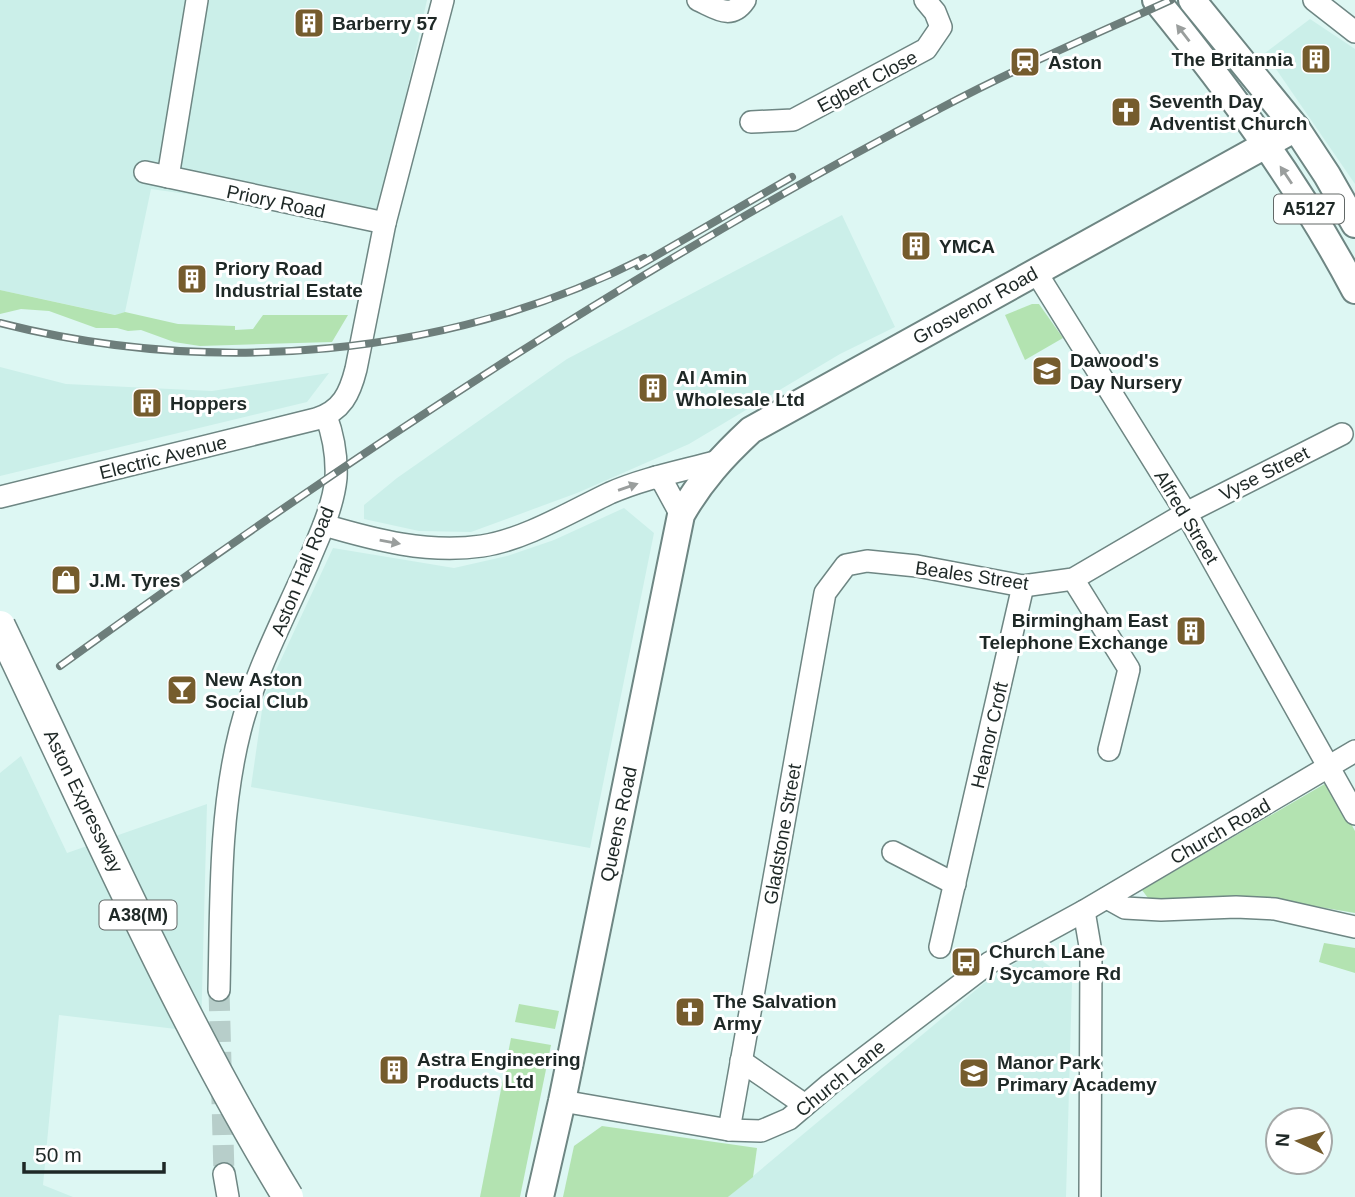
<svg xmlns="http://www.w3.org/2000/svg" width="1355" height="1197" viewBox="0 0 1355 1197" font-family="Helvetica,sans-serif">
<rect width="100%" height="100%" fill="#ddf7f3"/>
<!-- built -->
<g fill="#cbefe9">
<path d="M0,0H427L378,221L151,189L125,312L116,315L0,290Z"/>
<path d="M1310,19L1355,49V184L1265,53Z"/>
<path d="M842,215L895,327L840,354L689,444L577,493L471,532L419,531L364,519V505L397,478L567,359Z"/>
<path d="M0,367L66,384L212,391L329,373L307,402L0,476Z"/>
<path d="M624,508L654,533L590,848L251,787L264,696L333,548L454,568L507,556L554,540Z"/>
<path d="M21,756L67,853L207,804L201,1032L59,1015L43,1185L73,1197H0V773Z"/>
<path d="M1031,953L1072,982L1066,1197H728L983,984Z"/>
</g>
<!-- green -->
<g fill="#b3e3b1">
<path d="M0,290L115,315L125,312L178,324L235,326V330L253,329L263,315H348L332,342L200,346L174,342L141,330L128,331L117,328H96L49,311L21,309L0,314Z"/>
<path d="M1032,304H1039L1063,338L1025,360L1005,315Z"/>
<path d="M1328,782L1355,831V913L1272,899L1148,898L1142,890Z"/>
<path d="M1324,943L1355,948V973L1319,962Z"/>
<path d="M519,1004L559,1011L555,1029L515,1022Z"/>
<path d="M511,1038L551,1045L520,1197H480Z"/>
<path d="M602,1126L757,1148L753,1177L728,1197H563L574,1146Z"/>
</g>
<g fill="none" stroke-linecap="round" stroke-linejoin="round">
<!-- minor-tunnel -->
<path stroke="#b7ceca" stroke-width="21" stroke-dasharray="21 10" stroke-linecap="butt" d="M219,990L224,1174"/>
<!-- minor casing -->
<g stroke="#6e8683" stroke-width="24">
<g id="minor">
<path d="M698,0C716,8 731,21 745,0"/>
<path d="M1314,0L1355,32"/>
<path d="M751,122L793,120L926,49L941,27L935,12L925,0"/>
<path d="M145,172L385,223"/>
<path d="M168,177L197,0"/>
<path d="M1036,272L1186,513L1355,814"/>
<path d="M656,477L663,482L681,515"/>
<path d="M0,497L316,419C342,411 350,393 356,369L385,223L443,0"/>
<path d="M324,525C375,540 428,554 482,546C524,540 572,511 610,493C644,478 682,471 718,461"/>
<path d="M1073,579L1129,669L1109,750"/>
<path d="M893,852L955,884"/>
<path d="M1107,898L1125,908L1161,910L1236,907L1275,909L1355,927"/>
<path d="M1084,911L1091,952L1090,1197"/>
<path d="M940,947L1023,586"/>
<path d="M219,990C221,904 219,814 240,731C255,672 284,618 308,563C319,536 333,508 336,478C337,455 334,437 326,416"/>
<path d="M741,1061L805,1105"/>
<path d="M562,1101L729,1130L761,1131L789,1119L830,1084L989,963L1084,911L1355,751"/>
<path d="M729,1130L825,593L846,565L867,561L917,566L1023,586L1073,579L1186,513L1342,434"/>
<path d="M224,1174L228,1197"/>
</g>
</g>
<!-- major casing -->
<g stroke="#6e8683" stroke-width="30">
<g id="major">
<path d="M1156,0C1230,91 1300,186 1355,290"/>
<path d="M1192,0L1296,128L1327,175L1355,224"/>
<path d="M540,1197L562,1101L681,515C700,481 723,456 751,430L1296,128"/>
</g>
</g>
<!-- minor -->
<use href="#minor" stroke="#fff" stroke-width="21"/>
<!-- major -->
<use href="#major" stroke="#fff" stroke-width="26"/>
<!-- rail casing -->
<g stroke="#6d7e7b" stroke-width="8">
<g id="rail">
<path d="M638,266L792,177"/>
<path d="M0,323C212,377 448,358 644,258"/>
<path d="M60,666C342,462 632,269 941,108C1016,68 1094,35 1171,0"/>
</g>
</g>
<!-- rail -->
<use href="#rail" stroke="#fff" stroke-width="5" stroke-dasharray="16" stroke-linecap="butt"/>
<!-- highway-bridge casing -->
<g stroke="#6e8683" stroke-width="33" stroke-linecap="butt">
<path id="highway-bridge" d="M0,626C92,818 177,1015 288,1197"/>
</g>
<!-- highway-bridge -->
<use href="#highway-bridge" stroke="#fff" stroke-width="30"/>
</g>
<!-- one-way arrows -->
<defs><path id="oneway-solid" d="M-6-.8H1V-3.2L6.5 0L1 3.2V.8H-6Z" transform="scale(1.75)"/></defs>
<g fill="#9a9e9d">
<use href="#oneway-solid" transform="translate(1183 33) rotate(-128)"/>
<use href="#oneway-solid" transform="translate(1286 175) rotate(-124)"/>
<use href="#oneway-solid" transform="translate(628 487) rotate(-19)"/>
<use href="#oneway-solid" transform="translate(390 542) rotate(10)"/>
</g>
<!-- icons -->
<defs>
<g id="building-square" transform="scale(1.575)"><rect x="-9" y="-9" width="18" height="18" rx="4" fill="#755c2d" stroke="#fff"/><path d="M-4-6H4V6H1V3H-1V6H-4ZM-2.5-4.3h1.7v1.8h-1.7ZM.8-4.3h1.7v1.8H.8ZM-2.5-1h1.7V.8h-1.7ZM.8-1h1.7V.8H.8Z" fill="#fff"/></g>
<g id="station-square" transform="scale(1.575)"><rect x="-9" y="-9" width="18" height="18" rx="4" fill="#755c2d" stroke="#fff"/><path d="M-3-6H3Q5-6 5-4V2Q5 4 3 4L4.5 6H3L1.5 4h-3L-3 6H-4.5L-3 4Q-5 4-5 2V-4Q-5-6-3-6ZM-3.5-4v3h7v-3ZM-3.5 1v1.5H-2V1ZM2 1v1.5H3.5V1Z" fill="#fff"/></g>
<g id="church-square" transform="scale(1.575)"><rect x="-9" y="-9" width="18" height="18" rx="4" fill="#755c2d" stroke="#fff"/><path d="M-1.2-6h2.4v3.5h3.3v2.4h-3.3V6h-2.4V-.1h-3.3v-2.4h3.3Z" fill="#fff"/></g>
<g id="school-square" transform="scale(1.575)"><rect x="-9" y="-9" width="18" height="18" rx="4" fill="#755c2d" stroke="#fff"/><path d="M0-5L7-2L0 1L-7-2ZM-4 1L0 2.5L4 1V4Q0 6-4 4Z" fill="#fff"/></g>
<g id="shop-square" transform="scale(1.575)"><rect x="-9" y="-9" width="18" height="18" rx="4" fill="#755c2d" stroke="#fff"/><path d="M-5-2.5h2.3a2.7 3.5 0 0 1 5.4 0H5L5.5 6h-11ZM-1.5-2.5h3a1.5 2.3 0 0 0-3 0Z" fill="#fff"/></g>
<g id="bar-square" transform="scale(1.575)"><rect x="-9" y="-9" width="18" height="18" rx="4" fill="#755c2d" stroke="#fff"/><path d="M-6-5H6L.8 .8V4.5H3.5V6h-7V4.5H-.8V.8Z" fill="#fff"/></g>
<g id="bus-square" transform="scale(1.575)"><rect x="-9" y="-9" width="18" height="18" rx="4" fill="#755c2d" stroke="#fff"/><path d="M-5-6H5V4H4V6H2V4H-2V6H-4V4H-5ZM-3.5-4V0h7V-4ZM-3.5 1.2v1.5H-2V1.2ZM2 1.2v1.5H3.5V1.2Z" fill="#fff"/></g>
</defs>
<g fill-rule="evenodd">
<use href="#building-square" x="309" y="23"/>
<use href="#building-square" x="1316" y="59"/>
<use href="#station-square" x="1025" y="62"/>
<use href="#church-square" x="1126" y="112"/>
<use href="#building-square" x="916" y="246"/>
<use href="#building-square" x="192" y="279"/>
<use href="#school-square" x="1047" y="371"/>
<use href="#building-square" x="653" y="388"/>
<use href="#building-square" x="147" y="403"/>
<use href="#shop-square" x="66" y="580"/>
<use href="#building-square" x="1191" y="631"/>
<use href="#bar-square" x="182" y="690"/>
<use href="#bus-square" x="966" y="962"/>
<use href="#church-square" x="690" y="1012"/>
<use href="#building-square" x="394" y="1070"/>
<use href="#school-square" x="974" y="1073"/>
</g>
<g text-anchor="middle" stroke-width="6" stroke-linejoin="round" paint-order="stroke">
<!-- shield labels -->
<g fill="#fff" stroke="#626867" stroke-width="2">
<rect x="1274" y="194.5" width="70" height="29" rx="5"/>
<rect x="99.5" y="900.5" width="77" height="29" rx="5"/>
</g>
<g font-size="18" font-weight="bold" fill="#1e2826">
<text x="1309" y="215">A5127</text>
<text x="138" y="921">A38(M)</text>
</g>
<!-- poi labels -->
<g font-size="19" font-weight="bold" fill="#1e2826" stroke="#fff" text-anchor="start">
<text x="332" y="30">Barberry 57</text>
<text x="1293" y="66" text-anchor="end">The Britannia</text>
<text x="1048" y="69">Aston</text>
<text x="1149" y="108">Seventh Day<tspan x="1149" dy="22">Adventist Church</tspan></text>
<text x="939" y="253">YMCA</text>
<text x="215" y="275">Priory Road<tspan x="215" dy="22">Industrial Estate</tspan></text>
<text x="1070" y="367">Dawood's<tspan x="1070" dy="22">Day Nursery</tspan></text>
<text x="676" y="384">Al Amin<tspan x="676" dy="22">Wholesale Ltd</tspan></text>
<text x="170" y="410">Hoppers</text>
<text x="89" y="587">J.M. Tyres</text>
<text x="1168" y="627" text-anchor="end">Birmingham East<tspan x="1168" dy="22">Telephone Exchange</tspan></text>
<text x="205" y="686">New Aston<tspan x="205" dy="22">Social Club</tspan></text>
<text x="989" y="958">Church Lane<tspan x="989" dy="22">/ Sycamore Rd</tspan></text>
<text x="713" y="1008">The Salvation<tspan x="713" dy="22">Army</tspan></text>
<text x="417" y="1066">Astra Engineering<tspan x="417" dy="22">Products Ltd</tspan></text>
<text x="997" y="1069">Manor Park<tspan x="997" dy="22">Primary Academy</tspan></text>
</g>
<!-- street labels -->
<g font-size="19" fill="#1e2826" stroke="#fff">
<text transform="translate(867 81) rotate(-28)" y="7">Egbert Close</text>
<text transform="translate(276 201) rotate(12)" y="7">Priory Road</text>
<text transform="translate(975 305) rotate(-29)" y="7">Grosvenor Road</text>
<text transform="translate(163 457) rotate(-14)" y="7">Electric Avenue</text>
<text transform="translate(1264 473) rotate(-27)" y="7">Vyse Street</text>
<text transform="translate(1187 517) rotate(59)" y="7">Alfred Street</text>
<text transform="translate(302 571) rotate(-68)" y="7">Aston Hall Road</text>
<text transform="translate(972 575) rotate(8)" y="7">Beales Street</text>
<text transform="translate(989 735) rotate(-77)" y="7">Heanor Croft</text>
<text transform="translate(84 801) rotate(64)" y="7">Aston Expressway</text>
<text transform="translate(618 824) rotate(-78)" y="7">Queens Road</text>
<text transform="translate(1220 831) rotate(-30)" y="7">Church Road</text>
<text transform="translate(782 834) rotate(-80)" y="7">Gladstone Street</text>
<text transform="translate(840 1078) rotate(-39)" y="7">Church Lane</text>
</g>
</g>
<!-- north arrow -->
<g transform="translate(1299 1141) rotate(274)"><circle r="33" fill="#ffffff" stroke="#a5a9a8" stroke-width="2"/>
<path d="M0-5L12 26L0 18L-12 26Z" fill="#755c2d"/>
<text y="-10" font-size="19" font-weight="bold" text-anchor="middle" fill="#1e2826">N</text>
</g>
<!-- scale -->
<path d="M24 1162v10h140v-10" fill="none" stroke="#1e2826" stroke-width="3.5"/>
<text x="35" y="1162" font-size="21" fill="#1e2826" stroke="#ffffff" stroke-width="5" paint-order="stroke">50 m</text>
</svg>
